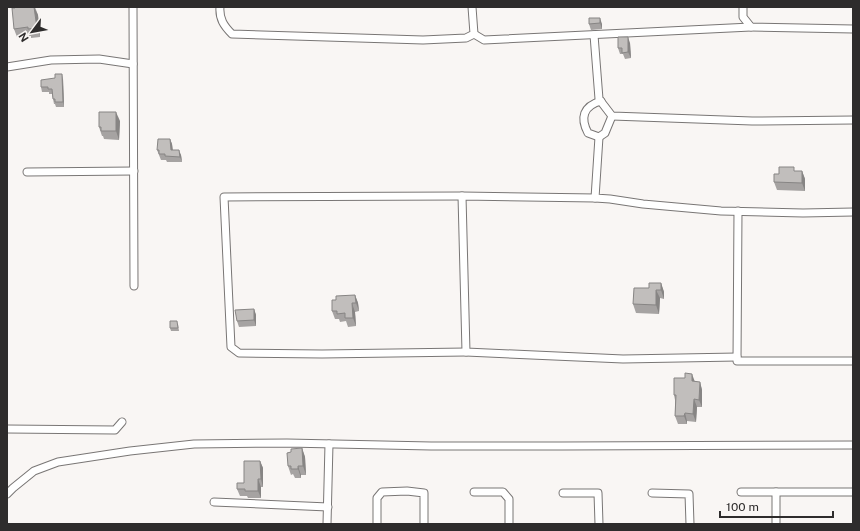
<svg xmlns="http://www.w3.org/2000/svg" width="860" height="531" viewBox="0 0 860 531" font-family="'Public Sans',sans-serif">
<rect width="100%" height="100%" fill="#f9f6f4"/>
<g fill="none" stroke-linecap="round" stroke-linejoin="round">
<!-- street casing -->
<g stroke="#797675" stroke-width="9">
<g id="street">
<path d="M133,7L134,286"/>
<path d="M220,7C219,19 224,26 232,34L423,40L466,38L474,34L472,7"/>
<path d="M743,7V17L751,27L853,29"/>
<path d="M474,34L484,40L751,27"/>
<path d="M594,35L599,99L612,116L752,121L853,120"/>
<path d="M7,67L51,60L99,59L133,64"/>
<path d="M601,101C583,106 580,118 588,133L599,137L605,133L612,116"/>
<path d="M599,137L595,198L610,199L643,204L721,211L803,213L853,212"/>
<path d="M27,172L134,171"/>
<path d="M462,196L224,197L231,347L239,353L322,354L466,352"/>
<path d="M595,198L462,196L466,352L623,359L737,357"/>
<path d="M738,211L737,361H853"/>
<path d="M7,429L115,430L122,422"/>
<path d="M474,492H503L509,499V524"/>
<path d="M741,492H853"/>
<path d="M776,492V524"/>
<path d="M563,493H598L599,524"/>
<path d="M652,493L689,494L690,524"/>
<path d="M7,494L13,488L34,471L58,462L130,451L194,444L287,443L431,446H562L853,445"/>
<path d="M214,502L328,507"/>
<path d="M327,524L329,444"/>
<path d="M377,524V498L382,492L407,491L424,493V524"/>
</g>
</g>
<!-- street -->
<use href="#street" stroke="#fff" stroke-width="7"/>
</g>
<!-- wall -->
<g fill="#a6a3a2">
<path d="M35,7L38,15L40,37L31,38V36L17,37L14,29Z"/>
<path d="M589,18L602,24V29L591,30L589,24Z"/>
<path d="M630,43L631,58L625,59L623,54H620L618,48Z"/>
<path d="M55,78L63,79L64,107H56L55,104H54L52,94H49V92H42L41,87Z"/>
<path d="M120,121L119,140L104,139L103,136H102L99,127Z"/>
<path d="M170,139L172,144L173,150L181,155L182,162H167L166,160H161L157,150Z"/>
<path d="M796,171H802L805,179V191L777,190L774,182L779,174Z"/>
<path d="M661,283L664,292V299L660,298L659,314L636,313L633,304L649,288Z"/>
<path d="M355,295L358,303L359,311L355,312L356,326L348,327L346,321L340,322L339,319H335L332,311L336,300Z"/>
<path d="M254,309L256,315V326L239,327L237,321Z"/>
<path d="M178,324L179,331H171L170,328Z"/>
<path d="M695,382H700L702,390V407H697L696,422L687,421V424H678L675,416V400L674,395Z"/>
<path d="M302,448L305,457L306,475H301V478H295L293,474L291,475L288,466Z"/>
<path d="M260,461L263,468V487H261V498H248L247,496H240L237,489L244,483Z"/>
</g>
<!-- shaded-wall -->
<g fill="#878584">
<path d="M34,7L38,15L40,37L37,28Z"/>
<path d="M600,18L602,24V29L600,23Z"/>
<path d="M628,37L630,43L631,58L628,52Z"/>
<path d="M62,74L63,79L64,107L63,102Z"/>
<path d="M116,112L120,121L119,140L116,131Z"/>
<path d="M170,139L172,144L173,156L171,150Z"/>
<path d="M179,150L181,155L182,162L180,157Z"/>
<path d="M802,171L805,179V191L802,183Z"/>
<path d="M661,283L664,292V299L661,290Z"/>
<path d="M656,290L660,298L659,314L656,305Z"/>
<path d="M355,295L358,303L359,311L356,303Z"/>
<path d="M352,303L355,312L356,326L353,318Z"/>
<path d="M254,309L256,315V326L254,320Z"/>
<path d="M692,374L695,382L692,381Z"/>
<path d="M700,382L702,390V407L699,400Z"/>
<path d="M694,399L697,407L696,422L693,414Z"/>
<path d="M685,413L687,421V424L684,416Z"/>
<path d="M302,448L305,457L306,475L303,466Z"/>
<path d="M260,461L263,468V487L261,479Z"/>
<path d="M298,466L301,475V478L298,469Z"/>
<path d="M258,479L261,487V498L258,491Z"/>
</g>
<!-- building -->
<g fill="#c1bebc" stroke="#878584">
<path d="M15,7H34L37,28L28,29V27L14,29L12,8H15Z"/>
<path d="M589,18H600V23L589,24Z"/>
<path d="M618,37H628V52L622,53V48H618Z"/>
<path d="M55,74H62L63,102H55V99H53L52,89H48V87H41V80L55,78Z"/>
<path d="M99,112H116V131H101V127H99Z"/>
<path d="M158,139H170L171,150H179L180,157L165,156V154H159V150H157Z"/>
<path d="M779,167H794V171H802V183L774,182V174H779Z"/>
<path d="M649,283H661V290H656V305L633,304L634,288H649Z"/>
<path d="M355,295L356,303H352L353,318H345V313L337,314V311H332V300H336V296Z"/>
<path d="M254,309V320L237,321L235,310Z"/>
<path d="M170,321H177L178,328H170Z"/>
<path d="M685,373L692,374V381L700,382L699,400L694,399L693,414L685,413L684,416H675L676,395H674V378H685Z"/>
<path d="M302,448L303,466H298V469H291V466H288L287,453L291,452V449Z"/>
<path d="M244,461H260L261,479H258V491H245V489H237V483H244Z"/>
</g>
<!-- border -->
<rect width="860" height="531" fill="none" stroke="#2e2c2c" stroke-width="16"/>
<!-- north arrow -->
<g transform="translate(32 32) rotate(238)" stroke="#f9f6f4" stroke-width="3" paint-order="stroke">
<path d="M0-3L7 15L0 10L-7 15Z" fill="#2e2c2c"/>
<text y="-6" font-size="11" font-weight="bold" text-anchor="middle" fill="#2e2c2c">N</text>
</g>
<!-- scale -->
<path d="M720 511v6h113v-6" fill="none" stroke="#2e2c2c" stroke-width="2"/>
<text x="726" y="511" font-size="12" fill="#2e2c2c" stroke="#f9f6f4" stroke-width="3" paint-order="stroke">100 m</text>
</svg>
